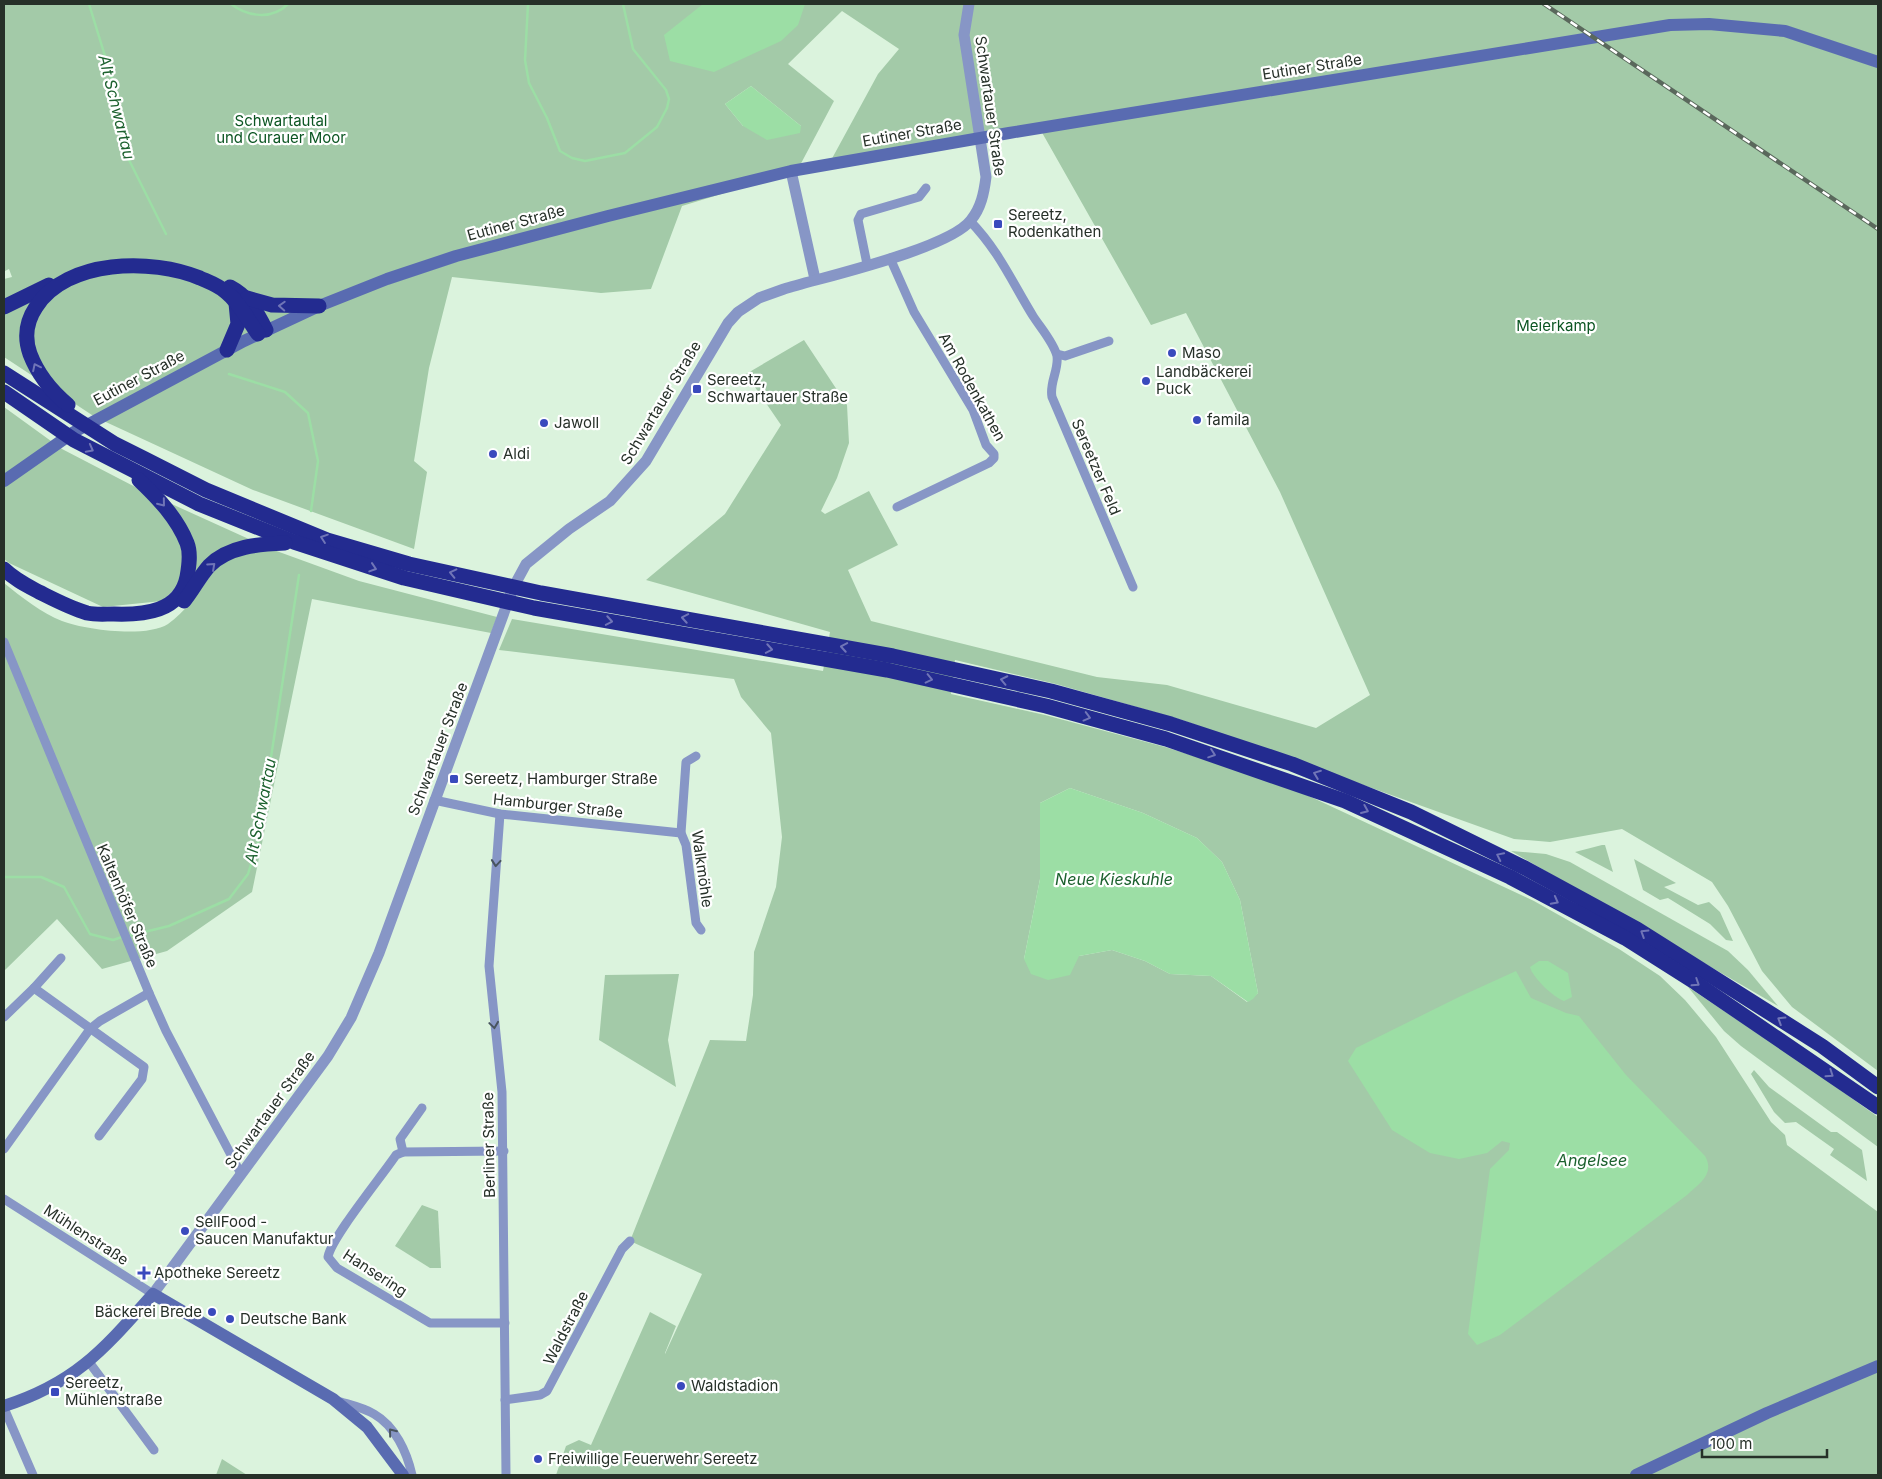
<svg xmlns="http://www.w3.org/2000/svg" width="1882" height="1479" viewBox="0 0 1882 1479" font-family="Inter,sans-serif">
<rect width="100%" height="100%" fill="#dbf3dd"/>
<!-- green -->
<g fill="#a3caa8" fill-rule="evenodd">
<path d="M4,4H1878V1071L1792,1007L1762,971L1728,906L1712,882L1622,829L1550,842L1514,839L1182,720L1056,684L955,660L951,694L1045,715L1165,747L1281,783L1534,901L1619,949L1660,976L1685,1000L1716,1037L1771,1122L1785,1135L1787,1145L1878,1212V1475H556L566,1446L579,1440L591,1445L650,1312L676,1326L665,1353V1354L702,1274L630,1241L710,1040L746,1041L753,995L754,952L776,887L782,837L771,733L741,697L734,679L499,650L512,619L823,671L830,632L646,580L725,514L781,425L746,374L804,340L847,405L849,443L837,478L821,511L825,514L869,491L898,545L848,570L871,621L1097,677L1167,685L1316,728L1370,695L1280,492L1186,313L1151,325L1040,129L829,164L878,74L899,49L842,11L788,64L834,101L797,171L682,206L651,289L601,293L452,277L429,368L414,461L427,472L414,549L253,490L95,417L4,357V279L12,277L9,269L5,271L4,267ZM751,86L801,126H743L725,104ZM1070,788L1143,813L1197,838L1222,862L1240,900L1258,993L1247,1002L1211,976L1170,974L1145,961L1112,950L1079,956L1024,959L1040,879V803Z"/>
<path d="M4,407L62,449L143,491L271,549L359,581L497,617L491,633L312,599L252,892L167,951L102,969L57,919L4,971V583C21,597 42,613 62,621C86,630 146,638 168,624C185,612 197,594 209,578L175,589L162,601L103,607L9,563L4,559Z"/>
<path d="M1602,845H1605L1613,872L1575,852Z"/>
<path d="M1511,851L1546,854L1570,862L1728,951L1748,970L1778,1006Z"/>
<path d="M1634,859L1676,883L1664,887L1698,905L1709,902L1720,912L1733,941L1726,940L1710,924L1668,898L1660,900L1643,890Z"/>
<path d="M679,974L668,1040L676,1087L599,1040L605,975Z"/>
<path d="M1688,987L1808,1067L1878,1117V1147L1741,1046L1724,1031Z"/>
<path d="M1754,1070L1769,1087L1831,1132H1837L1862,1150L1867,1181L1830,1155L1834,1149L1796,1122L1785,1123L1774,1112L1751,1074Z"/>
<path d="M422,1205L438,1211L441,1268H430L395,1246Z"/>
<path d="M222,1459L247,1475H216Z"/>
</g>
<!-- water -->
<g fill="#9cdea5">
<path d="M703,4H805L798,25L781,41L714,72L670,61L664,35Z"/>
<path d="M751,86L801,126L800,133L767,140L743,126L725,104Z"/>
<path d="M1070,788L1143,813L1197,838L1222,862L1240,900L1258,993L1253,999L1248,1002L1211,976L1170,974L1145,961L1112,950L1079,956L1070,975L1048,980L1031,974L1024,959L1040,879V803Z"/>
<path d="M1539,961H1548L1568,973L1572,997L1564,1001C1554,998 1532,977 1530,967Z"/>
<path d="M1516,971L1531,998L1566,1013L1579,1016L1626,1075L1705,1156C1715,1174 1700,1183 1687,1195L1500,1335L1477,1345L1468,1334L1490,1169L1509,1150L1510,1143L1502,1141L1487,1153L1459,1159L1430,1153L1392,1130L1348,1061L1356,1048L1461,996Z"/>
</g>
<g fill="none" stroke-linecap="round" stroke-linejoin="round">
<!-- stream -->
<g stroke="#9cdea5" stroke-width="2.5">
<path d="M89,4L117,95L125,152L166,234"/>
<path d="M231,4C248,17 272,20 288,4"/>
<path d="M528,4L525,60L529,83L547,118L560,151L572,158L585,161L625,153L657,127L667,108L669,99L666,90L633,49L623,4"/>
<path d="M229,374L285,392L308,413L318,461L311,511"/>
<path d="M4,877H41L64,887L90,934L113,940L122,937"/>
<path d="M128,936L169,926L229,899L248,874L258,842L299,575"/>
</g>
<!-- minor -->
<g stroke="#8796c6" stroke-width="9">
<path d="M970,221C999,251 1012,282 1033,316C1040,327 1054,343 1057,356C1059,370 1049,383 1052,397L1133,587"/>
<path d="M890,258L914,312L973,410L986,445L994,454V458L989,463L897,507"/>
<path d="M867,264L858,220L861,214L919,197L926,188"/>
<path d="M1057,354L1065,356L1109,341"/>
<path d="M4,642L149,993L166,1031L241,1174"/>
<path d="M696,756L686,762L681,833L686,845L696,923L701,930"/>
<path d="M434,800L500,814L681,833"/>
<path d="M500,814L489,966L502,1092L506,1475"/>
<path d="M34,988L144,1067L142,1079L99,1136"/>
<path d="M4,1017L34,988L61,958"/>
<path d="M4,1149L90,1029L100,1021L149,993"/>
<path d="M504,1151L403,1152L396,1155C382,1176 331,1238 328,1257L337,1268L430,1323H505"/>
<path d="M403,1152L400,1139L422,1108"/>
<path d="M4,1199L153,1294"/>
<path d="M89,1362L154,1450"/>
<path d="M505,1400L540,1395L547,1391L622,1249L630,1241"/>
<path d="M341,1402C351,1405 364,1408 374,1414C395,1426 407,1452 412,1475"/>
<path d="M4,1408L33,1475"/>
</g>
<!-- tertiary -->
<g stroke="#8796c6" stroke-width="11">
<path d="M791,171L815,279"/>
<path d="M153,1294L328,1056L351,1018L379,953L513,588L526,564L569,529L610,501L646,461L728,323L738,312L759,298L784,289C823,277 949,249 971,220C981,208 984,193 986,177L964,35L969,4"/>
</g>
<!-- secondary -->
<g stroke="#596bb1" stroke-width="12">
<path d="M4,481L74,432L244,341L319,306L387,279L456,256L608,216L791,171L1009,133L1670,25L1709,24L1785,31L1878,62"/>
<path d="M4,1406C76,1383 104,1349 153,1294L333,1399L367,1427L403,1475"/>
<path d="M1636,1475L1767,1413L1878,1366"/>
</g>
<!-- motorway -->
<g stroke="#232b90" stroke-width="15">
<path d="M230,287C249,297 257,312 266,330"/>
<path d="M247,298L272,305L319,306"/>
<path d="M4,307L49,285"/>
<path d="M227,350L238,324L236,303"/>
<path d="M4,373L115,444L145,459L206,490L327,540L409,564L541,593L893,656L1051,691L1171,724L1292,764L1411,812L1525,868L1637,929L1822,1046L1878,1087"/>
<path d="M4,392L74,440L199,504L294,542L404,578L534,608L887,670L1046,706L1166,739L1345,801L1510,877L1625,938L1696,983L1878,1107"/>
<path d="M68,405C50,390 38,375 30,354C24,337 26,322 36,307C67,259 152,258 200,278C209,282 218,285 226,292C240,303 248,320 258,334"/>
<path d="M4,569C14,579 26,585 39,592C55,600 70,608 87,613C96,615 105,614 114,614C144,615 180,612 187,577C189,566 191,553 187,543C177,518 158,498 139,480"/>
<path d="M184,601C193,590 200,576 209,566C228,546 260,544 285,543"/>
</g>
<!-- rail casing -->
<g stroke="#5a685c" stroke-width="4.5">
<path id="rail" d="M1544,4L1878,229"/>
</g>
<!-- rail -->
<use href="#rail" stroke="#fff" stroke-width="2.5" stroke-dasharray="8" stroke-linecap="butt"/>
</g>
<!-- one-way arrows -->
<defs><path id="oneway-chevron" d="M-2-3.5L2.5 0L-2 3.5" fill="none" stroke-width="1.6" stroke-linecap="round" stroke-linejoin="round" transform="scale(1.25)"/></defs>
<g stroke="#7075b7">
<use href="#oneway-chevron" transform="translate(282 306) rotate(-177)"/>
<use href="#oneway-chevron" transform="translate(36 367) rotate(-116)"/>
<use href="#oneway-chevron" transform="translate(90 449) rotate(28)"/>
<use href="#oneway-chevron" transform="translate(162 503) rotate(51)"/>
<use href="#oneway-chevron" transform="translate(324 538) rotate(-161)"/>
<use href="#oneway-chevron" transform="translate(212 566) rotate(-42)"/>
<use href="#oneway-chevron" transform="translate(373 568) rotate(18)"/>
<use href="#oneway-chevron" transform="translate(453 573) rotate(-167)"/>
<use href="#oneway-chevron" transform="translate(685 618) rotate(-170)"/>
<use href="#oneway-chevron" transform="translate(609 621) rotate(10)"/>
<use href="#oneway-chevron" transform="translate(844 647) rotate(-170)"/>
<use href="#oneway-chevron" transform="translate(769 649) rotate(10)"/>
<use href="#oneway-chevron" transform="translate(929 679) rotate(13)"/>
<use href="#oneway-chevron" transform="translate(1004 680) rotate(-168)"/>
<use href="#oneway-chevron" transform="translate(1087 717) rotate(15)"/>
<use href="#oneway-chevron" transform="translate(1212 754) rotate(19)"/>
<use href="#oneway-chevron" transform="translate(1317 774) rotate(-159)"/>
<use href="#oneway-chevron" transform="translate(1365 810) rotate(23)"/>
<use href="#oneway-chevron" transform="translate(1500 856) rotate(-154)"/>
<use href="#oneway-chevron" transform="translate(1555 901) rotate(28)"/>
<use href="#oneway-chevron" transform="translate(1644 933) rotate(-148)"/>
<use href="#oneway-chevron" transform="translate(1696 983) rotate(33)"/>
<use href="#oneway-chevron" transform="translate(1781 1020) rotate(-148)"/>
<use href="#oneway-chevron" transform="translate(1830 1074) rotate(34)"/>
</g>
<g stroke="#48545f">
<use href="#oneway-chevron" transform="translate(496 863) rotate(95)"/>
<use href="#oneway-chevron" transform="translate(494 1025) rotate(82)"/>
<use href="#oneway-chevron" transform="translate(392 1432) rotate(-129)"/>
</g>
<!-- markers -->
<g fill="#3a4abd" stroke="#fff" stroke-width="2">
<rect x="993" y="219" width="10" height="10" rx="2.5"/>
<circle cx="1172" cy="353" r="5"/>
<circle cx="1146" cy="381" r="5"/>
<rect x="692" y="384" width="10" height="10" rx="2.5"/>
<circle cx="1197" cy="420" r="5"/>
<circle cx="544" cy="423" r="5"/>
<circle cx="493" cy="454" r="5"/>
<rect x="449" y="774" width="10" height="10" rx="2.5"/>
<circle cx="185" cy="1231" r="5"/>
<path d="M141.5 1265.5h5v5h5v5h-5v5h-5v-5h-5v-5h5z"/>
<circle cx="212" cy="1312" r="5"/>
<circle cx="230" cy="1319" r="5"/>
<circle cx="681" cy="1386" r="5"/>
<rect x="50" y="1387" width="10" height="10" rx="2.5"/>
<circle cx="538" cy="1459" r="5"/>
</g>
<g text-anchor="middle" stroke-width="4.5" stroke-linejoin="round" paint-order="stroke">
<!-- street labels -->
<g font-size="15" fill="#263028" stroke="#fff">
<text transform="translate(1312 67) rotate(-9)" y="5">Eutiner Straße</text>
<text transform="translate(990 106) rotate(82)" y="5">Schwartauer Straße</text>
<text transform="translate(912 133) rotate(-10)" y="5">Eutiner Straße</text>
<text transform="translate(516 223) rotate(-15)" y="5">Eutiner Straße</text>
<text transform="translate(139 378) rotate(-28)" y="5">Eutiner Straße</text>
<text transform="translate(972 387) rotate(61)" y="5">Am Rodenkathen</text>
<text transform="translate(661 403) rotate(-59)" y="5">Schwartauer Straße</text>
<text transform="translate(1096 467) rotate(67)" y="5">Sereetzer Feld</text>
<text transform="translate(438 749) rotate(-69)" y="5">Schwartauer Straße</text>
<text transform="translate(558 806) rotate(6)" y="5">Hamburger Straße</text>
<text transform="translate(702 869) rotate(82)" y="5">Walkmöhle</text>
<text transform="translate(127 906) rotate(67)" y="5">Kaltenhöfer Straße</text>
<text transform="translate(270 1110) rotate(-54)" y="5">Schwartauer Straße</text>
<text transform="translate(489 1145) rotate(-91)" y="5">Berliner Straße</text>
<text transform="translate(86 1235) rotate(33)" y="5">Mühlenstraße</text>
<text transform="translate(375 1273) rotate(33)" y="5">Hansering</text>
<text transform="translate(566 1328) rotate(-63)" y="5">Waldstraße</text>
</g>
<!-- park labels -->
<g font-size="15" fill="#0b5522" stroke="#fff">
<text x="281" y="126">Schwartautal<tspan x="281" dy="17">und Curauer Moor</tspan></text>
<text x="1556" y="331">Meierkamp</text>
</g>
<!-- poi labels -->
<g font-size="15" fill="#263028" stroke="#fff" text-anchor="start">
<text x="1008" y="220">Sereetz,<tspan x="1008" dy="17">Rodenkathen</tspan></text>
<text x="1182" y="358">Maso</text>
<text x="1156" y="377">Landbäckerei<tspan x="1156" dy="17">Puck</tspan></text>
<text x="707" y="385">Sereetz,<tspan x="707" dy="17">Schwartauer Straße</tspan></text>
<text x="1207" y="425">famila</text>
<text x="554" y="428">Jawoll</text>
<text x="503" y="459">Aldi</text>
<text x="464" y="784">Sereetz, Hamburger Straße</text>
<text x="195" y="1227">SellFood -<tspan x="195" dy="17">Saucen Manufaktur</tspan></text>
<text x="154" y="1278">Apotheke Sereetz</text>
<text x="202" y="1317" text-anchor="end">Bäckerei Brede</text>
<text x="240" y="1324">Deutsche Bank</text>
<text x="65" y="1388">Sereetz,<tspan x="65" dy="17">Mühlenstraße</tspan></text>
<text x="691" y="1391">Waldstadion</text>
<text x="548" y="1464">Freiwillige Feuerwehr Sereetz</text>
</g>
<!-- water labels -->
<g font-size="16" font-style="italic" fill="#1c612e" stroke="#fff">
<text transform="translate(117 107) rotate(76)" y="6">Alt Schwartau</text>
<text transform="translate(260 811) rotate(-79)" y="6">Alt Schwartau</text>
<text x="1114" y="885">Neue Kieskuhle</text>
<text x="1592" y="1166">Angelsee</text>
</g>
</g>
<!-- border -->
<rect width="1882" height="1479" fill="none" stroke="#263028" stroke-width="10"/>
<!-- scale -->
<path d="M1702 1449v8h125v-8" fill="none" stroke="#263028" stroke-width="2.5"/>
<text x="1710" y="1449" font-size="15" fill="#263028" stroke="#ffffff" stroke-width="4" paint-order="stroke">100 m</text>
</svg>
